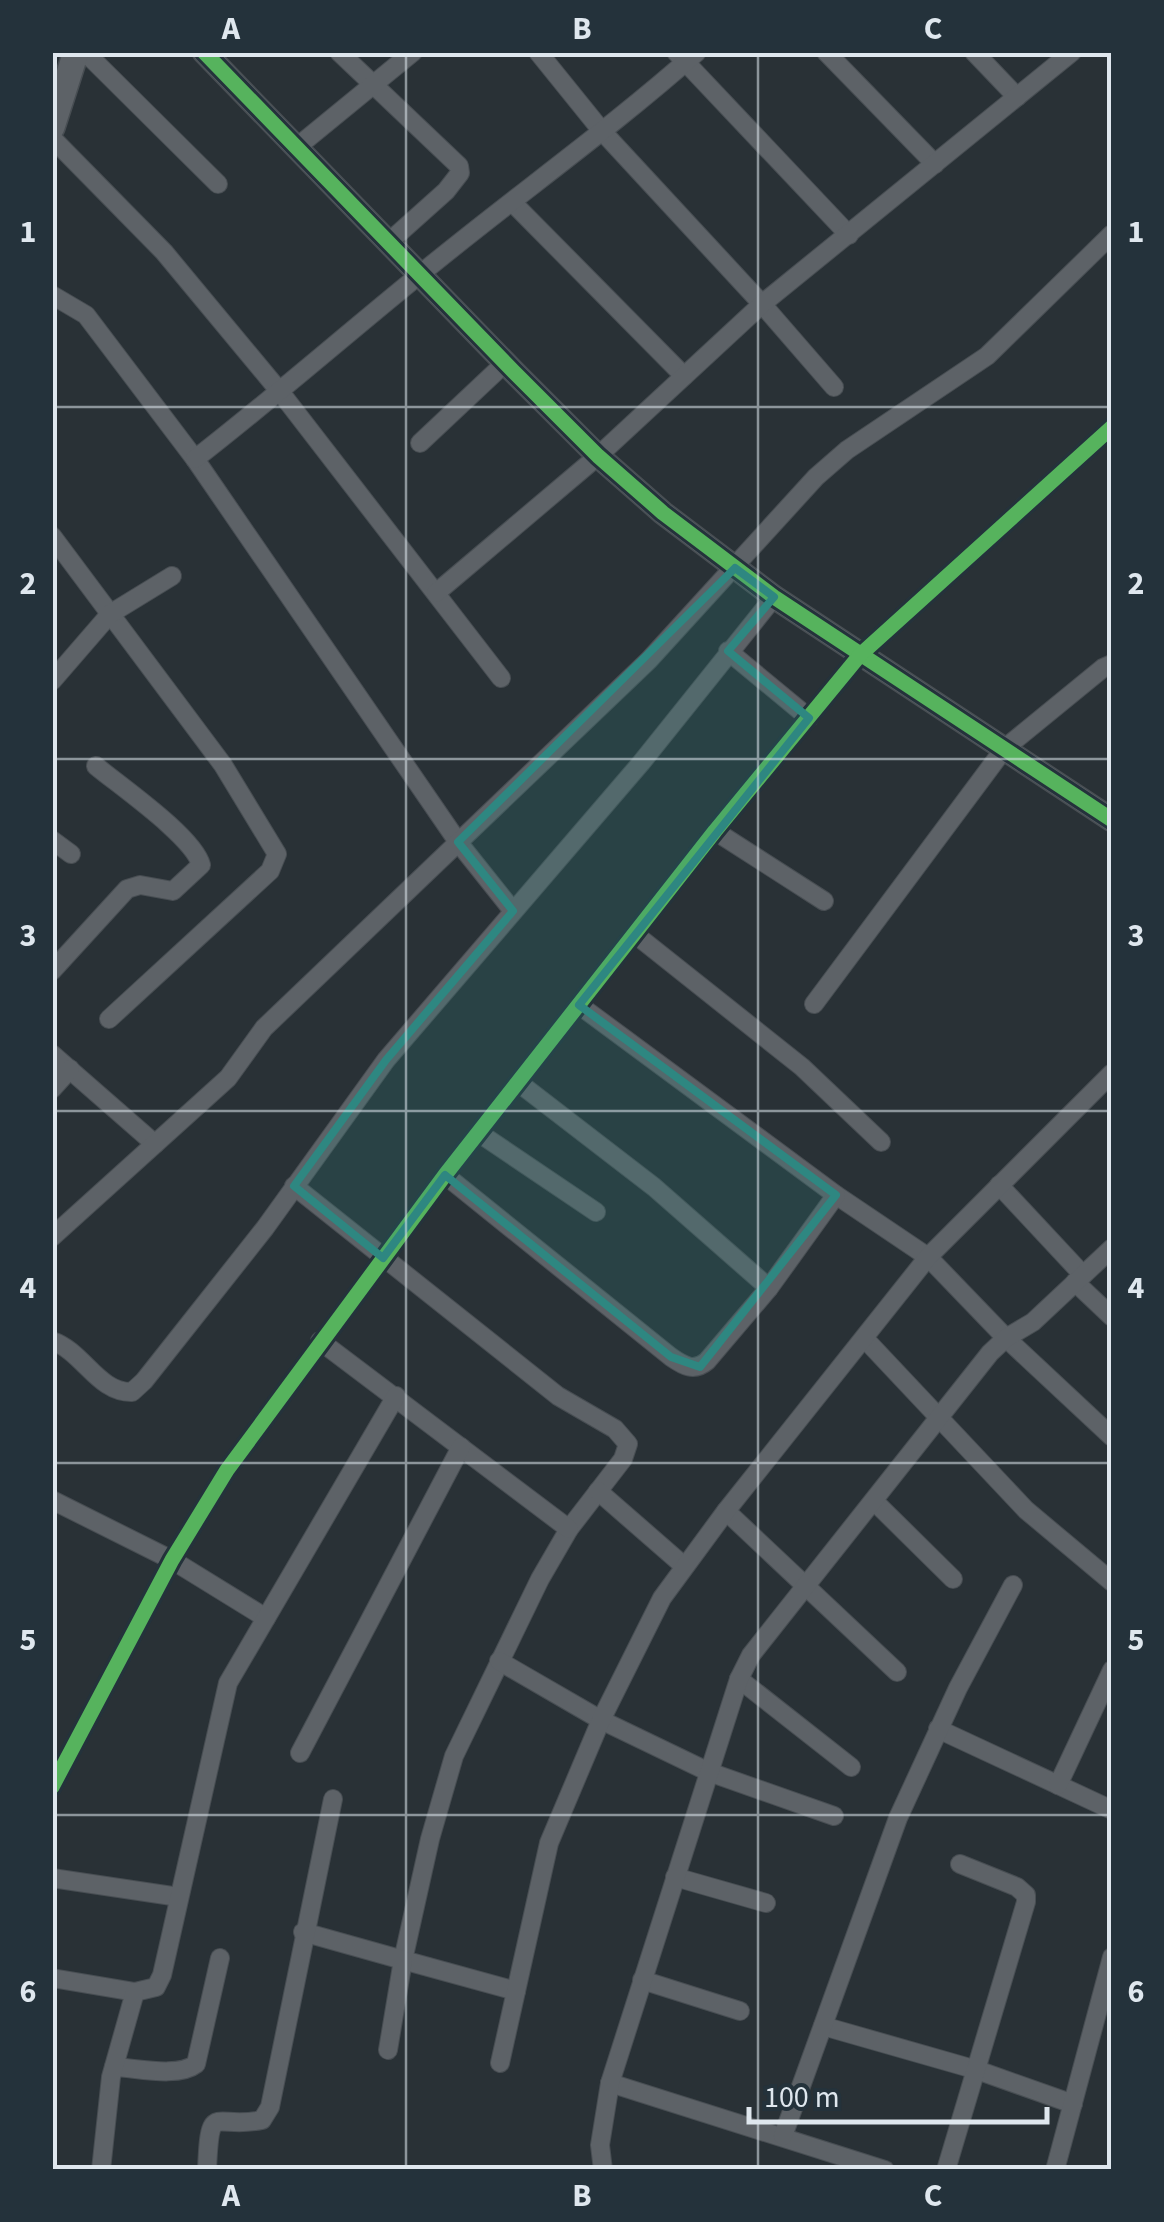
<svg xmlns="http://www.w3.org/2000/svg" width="1164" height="2222" viewBox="0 0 1164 2222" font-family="'Source Sans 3',sans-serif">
<rect width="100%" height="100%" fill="#293136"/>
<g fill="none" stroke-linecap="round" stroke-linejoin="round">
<!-- minor casing -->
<g stroke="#484e53" stroke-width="20">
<g id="minor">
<path d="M85,52L218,184"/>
<path d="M339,52L459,166L460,173L446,191L389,242"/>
<path d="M538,52L601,130L762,304L834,387"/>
<path d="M676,52L849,235"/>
<path d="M826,52L935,164"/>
<path d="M974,52L1017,97"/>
<path d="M52,138L164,252L281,393L501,678"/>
<path d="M297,147L413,52"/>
<path d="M513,203L684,376"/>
<path d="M52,295L86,315L195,459L458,842L513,911"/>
<path d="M420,443L505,363"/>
<path d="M195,459C271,400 343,337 418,276C510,200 608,131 697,52"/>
<path d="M52,536L223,765L277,854L270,871L109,1019"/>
<path d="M436,593L598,456L762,304L1072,52"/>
<path d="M728,651L809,718"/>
<path d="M52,681L110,614L172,576"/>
<path d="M715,831L824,901"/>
<path d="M52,840L71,854"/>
<path d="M636,935L802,1067L881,1142"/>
<path d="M52,971L127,889L140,885L173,891L201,865C194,837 120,786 96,766"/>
<path d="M814,1004L1004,749L1103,668L1112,664"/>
<path d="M579,1005L836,1195L928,1257L1006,1338L1112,1437"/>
<path d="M52,1054L155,1144"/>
<path d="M519,1083L654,1187L769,1288"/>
<path d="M52,1089L70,1069"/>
<path d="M479,1133L596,1212"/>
<path d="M445,1175L671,1357C684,1366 694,1372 707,1361L769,1288L836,1195"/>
<path d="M999,1185L1083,1275"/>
<path d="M294,1186L558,1396L615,1429L628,1444L623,1459L569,1529L540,1579L454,1756L430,1839L403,1960L516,1991"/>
<path d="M52,1237L228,1078L264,1028L649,660L816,477L847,450L987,356L1112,234"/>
<path d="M1075,1282L1112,1317"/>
<path d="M865,1339L1026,1510L1112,1582"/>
<path d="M52,1341C83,1351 98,1393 132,1392L144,1381L265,1228L386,1060L641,763L774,597"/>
<path d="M320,1341L569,1529"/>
<path d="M598,1491L684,1566"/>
<path d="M52,1500L172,1560L266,1618"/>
<path d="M874,1501L953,1579"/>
<path d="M726,1511L897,1672"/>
<path d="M499,1661L601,1720L709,1772L834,1816"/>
<path d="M739,1679L851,1767"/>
<path d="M938,1729L1112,1810"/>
<path d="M300,1753L461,1447"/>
<path d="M1058,1785L1112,1670"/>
<path d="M52,1787L172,1560L227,1470L445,1175L715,831L860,655L1112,427"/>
<path d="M675,1877L766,1903"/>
<path d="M52,1878L179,1897"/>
<path d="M303,1932L403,1960L388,2050"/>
<path d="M52,1978L135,1992L156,1987L162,1975L228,1683L396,1396"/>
<path d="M642,1980L740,2011"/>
<path d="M823,2026L977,2070L1073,2104"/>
<path d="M500,2063L549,1843L601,1720L662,1598L726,1511L928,1257L1112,1073"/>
<path d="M114,2067C137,2068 178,2078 196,2064L220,1958"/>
<path d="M610,2083L885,2170"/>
<path d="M783,2136L898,1818L958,1688L1013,1585"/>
<path d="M101,2170L111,2077L135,1992"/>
<path d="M207,2170C210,2099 213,2130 262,2120L270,2107L333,1799"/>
<path d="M603,2170L600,2145L610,2083L739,1679L751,1655L990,1353L1006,1338L1033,1322L1112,1248"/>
<path d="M946,2170L1026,1902V1895L1017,1887L960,1864"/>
<path d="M1055,2170L1112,1957"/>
</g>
</g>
<!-- tertiary casing -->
<g stroke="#484e53" stroke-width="25">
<path id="tertiary" d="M204,52L514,372L598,456L663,513L774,597L1112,820"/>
</g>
<!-- secondary casing -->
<g stroke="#484e53" stroke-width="28">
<path id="secondary" d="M52,127L76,52"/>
</g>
<!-- minor -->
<use href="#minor" stroke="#5d6267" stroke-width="18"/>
<!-- tertiary -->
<use href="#tertiary" stroke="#5d6267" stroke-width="22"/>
<!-- secondary -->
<use href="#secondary" stroke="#5d6267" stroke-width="25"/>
<!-- cycleway casing -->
<g stroke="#24323b" stroke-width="21">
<g id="cycleway">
<path d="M204,52L514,372L598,456L663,513L774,597L1112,820"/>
<path d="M52,1787L172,1560L227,1470L445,1175L715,831L860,655L1112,427"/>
</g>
</g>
<!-- cycleway -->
<use href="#cycleway" stroke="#56b35d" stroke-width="15"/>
</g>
<!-- marked area -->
<path fill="#2e8781" fill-opacity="0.2" stroke="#2e8781" stroke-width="8" stroke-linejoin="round" d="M735,568L774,597L728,651L809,718L579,1005L836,1195L700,1367L671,1357L445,1175L383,1258L294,1186L386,1060L513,911L458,842Z"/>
<!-- grid -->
<path fill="none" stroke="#dfe7ee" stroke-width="2.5" stroke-opacity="0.55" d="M406,52V2170M758,52V2170M52,407H1112M52,759H1112M52,1111H1112M52,1463H1112M52,1815H1112"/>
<!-- border -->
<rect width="1164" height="2222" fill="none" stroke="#24323b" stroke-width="110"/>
<!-- scale -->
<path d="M749 2107v15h298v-15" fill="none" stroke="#dfe7ee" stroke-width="5"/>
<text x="764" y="2107" font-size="30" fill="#dfe7ee" stroke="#24323b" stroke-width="8" paint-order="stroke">100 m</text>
<rect x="55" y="55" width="1054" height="2112" fill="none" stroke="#dfe7ee" stroke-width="4"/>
<g font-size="32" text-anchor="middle" font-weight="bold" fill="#dfe7ee">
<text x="231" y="39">A</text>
<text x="582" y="39">B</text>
<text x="933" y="39">C</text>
<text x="28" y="242">1</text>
<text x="1136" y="242">1</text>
<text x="28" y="594">2</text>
<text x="1136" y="594">2</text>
<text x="28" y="946">3</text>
<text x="1136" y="946">3</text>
<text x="28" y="1298">4</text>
<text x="1136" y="1298">4</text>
<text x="28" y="1650">5</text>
<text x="1136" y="1650">5</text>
<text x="28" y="2002">6</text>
<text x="1136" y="2002">6</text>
<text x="231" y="2206">A</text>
<text x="582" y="2206">B</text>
<text x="933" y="2206">C</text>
</g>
</svg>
